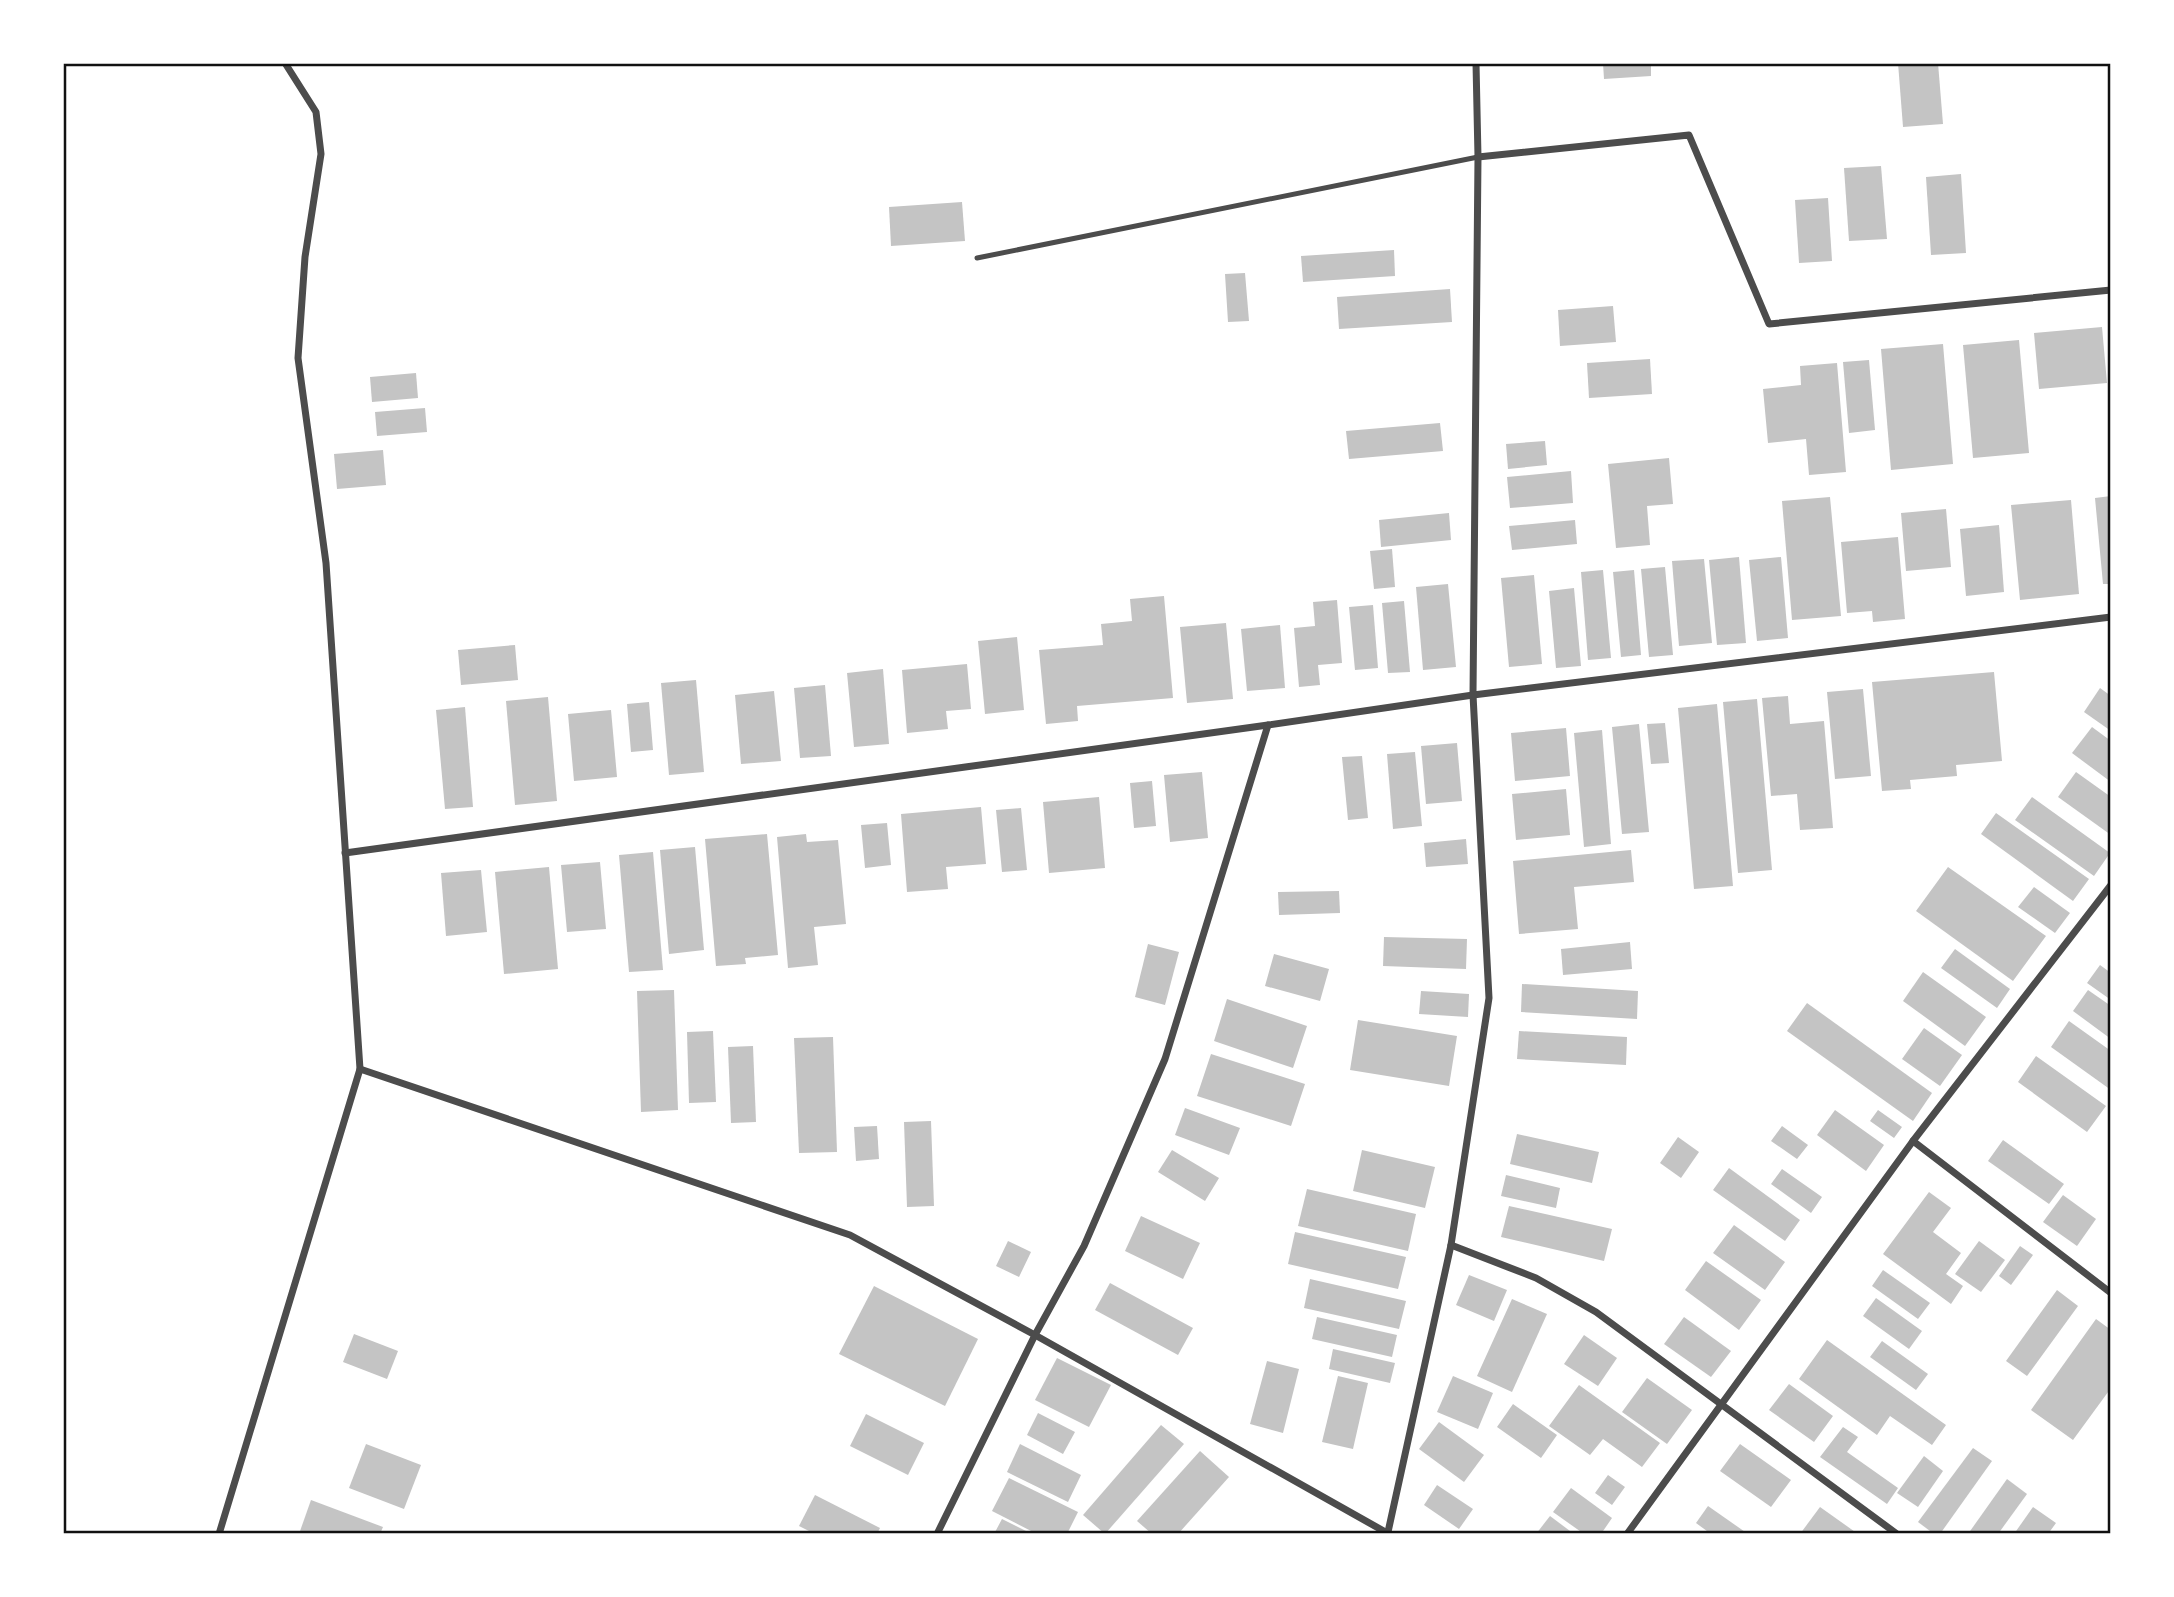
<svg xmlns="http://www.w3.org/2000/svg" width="2174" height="1597" viewBox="0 0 2174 1597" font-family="'Open Sans',sans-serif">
<rect width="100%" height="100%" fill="#fff"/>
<!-- building -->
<g fill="#c4c4c4">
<path d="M1603,63H1651V76L1604,79Z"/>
<path d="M1898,63H1938L1943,124L1903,127Z"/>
<path d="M1881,166L1887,239L1849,241L1844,168Z"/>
<path d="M1961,174L1966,253L1931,255L1926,177Z"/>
<path d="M1828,198L1832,261L1799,263L1795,200Z"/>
<path d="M962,202L965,241L891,246L889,207Z"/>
<path d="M1394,250L1395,276L1303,282L1301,256Z"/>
<path d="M1245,273L1249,321L1228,322L1225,274Z"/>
<path d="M1450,289L1452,322L1339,329L1337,297Z"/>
<path d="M1613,306L1616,342L1560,346L1558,310Z"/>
<path d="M2102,327L2107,383L2039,389L2034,333Z"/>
<path d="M2019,340L2029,453L1973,458L1963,345Z"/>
<path d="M1943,344L1953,464L1891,470L1881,349Z"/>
<path d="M1650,359L1652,394L1589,398L1587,363Z"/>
<path d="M1869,360L1875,430L1849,433L1843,362Z"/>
<path d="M1837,363L1846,472L1809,475L1806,439L1768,443L1763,389L1801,385L1800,366Z"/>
<path d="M416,373L418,398L372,402L370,377Z"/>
<path d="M425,408L427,432L377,436L375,412Z"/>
<path d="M1440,423L1443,451L1349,459L1346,431Z"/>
<path d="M1545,441L1547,465L1508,469L1506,444Z"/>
<path d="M383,450L386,485L337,489L334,454Z"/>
<path d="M1669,458L1673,504L1647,506L1650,545L1616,548L1608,464Z"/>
<path d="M1571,471L1573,503L1510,508L1507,477Z"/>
<path d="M2111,496V584H2103L2095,498Z"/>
<path d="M1830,497L1841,616L1792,620L1782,501Z"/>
<path d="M2071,500L2079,594L2020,600L2011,505Z"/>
<path d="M1946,509L1951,567L1906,571L1901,513Z"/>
<path d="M1449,513L1451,540L1381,547L1379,520Z"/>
<path d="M1575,520L1577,544L1512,550L1509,526Z"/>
<path d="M1999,525L2004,592L1966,596L1960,529Z"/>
<path d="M1898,537L1905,619L1873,622L1872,611L1847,613L1841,542Z"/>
<path d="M1392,549L1395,587L1374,589L1370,551Z"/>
<path d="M1739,557L1746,643L1717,645L1709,560Z"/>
<path d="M1781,557L1788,638L1757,641L1749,560Z"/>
<path d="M1704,559L1712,643L1679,646L1672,561Z"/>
<path d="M1665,567L1673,655L1649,657L1641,569Z"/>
<path d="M1603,570L1611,658L1588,660L1581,572Z"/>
<path d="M1634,570L1641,655L1621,657L1613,572Z"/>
<path d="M1534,575L1542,664L1509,667L1501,578Z"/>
<path d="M1448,584L1456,667L1423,670L1416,587Z"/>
<path d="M1574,588L1581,666L1556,668L1549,591Z"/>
<path d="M1164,596L1173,698L1077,706L1078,721L1046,724L1039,650L1103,645L1101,624L1132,621L1130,599Z"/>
<path d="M1337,600L1342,663L1318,665L1320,685L1299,687L1294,628L1315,626L1313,602Z"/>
<path d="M1404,601L1410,672L1388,673L1382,603Z"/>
<path d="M1373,605L1378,668L1355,670L1349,607Z"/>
<path d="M1226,623L1233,699L1187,703L1180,627Z"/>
<path d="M1280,625L1285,688L1247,691L1241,629Z"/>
<path d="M1017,637L1024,710L985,714L978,641Z"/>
<path d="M515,645L518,680L461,685L458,650Z"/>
<path d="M967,664L971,709L946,711L948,729L907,733L902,670Z"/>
<path d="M883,669L889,744L854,747L847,673Z"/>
<path d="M1994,672L2002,761L1956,765L1957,776L1910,780L1911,789L1882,791L1872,682Z"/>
<path d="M696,680L704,772L669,775L661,683Z"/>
<path d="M825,685L831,756L800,758L794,688Z"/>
<path d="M2100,688L2111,696V731L2084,712Z"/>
<path d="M1863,689L1871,776L1835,779L1827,692Z"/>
<path d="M774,691L781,761L741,764L735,695Z"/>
<path d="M1788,696L1790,724L1824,721L1833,828L1800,830L1797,794L1771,796L1762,698Z"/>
<path d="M548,697L557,801L515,805L506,701Z"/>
<path d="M1757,699L1772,870L1738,873L1723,702Z"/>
<path d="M649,702L653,750L631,752L627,704Z"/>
<path d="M1717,704L1733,886L1694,889L1678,708Z"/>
<path d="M465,707L473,807L445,809L436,710Z"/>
<path d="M611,710L617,777L574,781L568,714Z"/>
<path d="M1665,723L1669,763L1651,764L1647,724Z"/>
<path d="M1639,724L1649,832L1622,834L1612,727Z"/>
<path d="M2092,727L2111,741V782L2072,753Z"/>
<path d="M1566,728L1570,776L1515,781L1511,733Z"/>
<path d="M1602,730L1611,844L1584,847L1574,733Z"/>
<path d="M1457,743L1462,801L1426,804L1421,746Z"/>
<path d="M1415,752L1422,826L1393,829L1387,754Z"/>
<path d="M1362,756L1368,818L1348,820L1342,757Z"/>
<path d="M1202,772L1208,838L1170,842L1164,775Z"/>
<path d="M2076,772L2111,797V835L2058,797Z"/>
<path d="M1152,781L1156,826L1134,828L1130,783Z"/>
<path d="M1566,789L1570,835L1516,840L1512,794Z"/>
<path d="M1099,797L1105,868L1049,873L1043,802Z"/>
<path d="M2032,797L2110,853L2094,876L2015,820Z"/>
<path d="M981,807L986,864L946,867L948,889L907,892L901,814Z"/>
<path d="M1021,808L1027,870L1002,872L996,810Z"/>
<path d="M1996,813L2089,879L2073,901L1981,834Z"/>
<path d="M887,823L891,865L865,868L861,825Z"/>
<path d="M767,834L778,955L745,958L746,964L716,966L705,839Z"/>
<path d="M806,834L807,842L838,840L846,924L814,927L818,965L788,968L777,837Z"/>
<path d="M1466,839L1468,864L1426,867L1424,843Z"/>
<path d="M695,847L704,950L669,954L660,850Z"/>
<path d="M1631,850L1634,882L1574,887L1578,929L1519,934L1513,861Z"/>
<path d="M653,852L663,970L629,972L619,855Z"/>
<path d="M600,862L606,929L567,932L561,865Z"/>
<path d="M549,867L558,969L504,974L495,872Z"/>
<path d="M1948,867L2046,936L2013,981L1916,911Z"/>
<path d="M481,870L487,932L446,936L441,873Z"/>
<path d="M2034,887L2070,913L2055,933L2018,907Z"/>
<path d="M1339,891L1340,913L1279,915L1278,892Z"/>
<path d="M1384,937L1467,939L1466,969L1383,966Z"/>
<path d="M1630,942L1632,969L1563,975L1561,949Z"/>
<path d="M1148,944L1179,952L1165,1005L1135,997Z"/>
<path d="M1955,949L2010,989L1997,1008L1941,968Z"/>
<path d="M1274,954L1329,969L1320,1001L1265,986Z"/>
<path d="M2100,965L2111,973V1000L2087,983Z"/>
<path d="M1923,972L1986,1017L1965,1046L1903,1001Z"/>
<path d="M1522,984L1638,991L1637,1019L1521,1012Z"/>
<path d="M674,990L678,1110L641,1112L637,991Z"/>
<path d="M2088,990L2111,1006V1039L2073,1011Z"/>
<path d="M1421,991L1469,994L1468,1017L1419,1014Z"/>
<path d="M1227,999L1307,1026L1293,1068L1214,1041Z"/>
<path d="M1807,1003L1932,1093L1913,1121L1787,1031Z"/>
<path d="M1358,1020L1457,1036L1449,1086L1350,1070Z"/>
<path d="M2069,1021L2111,1051V1090L2051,1047Z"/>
<path d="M1924,1028L1962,1055L1940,1086L1902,1059Z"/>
<path d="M713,1031L716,1102L689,1103L687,1032Z"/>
<path d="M1519,1031L1627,1037L1626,1065L1517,1059Z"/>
<path d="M833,1037L837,1152L799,1153L794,1038Z"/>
<path d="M753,1046L756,1122L731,1123L728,1047Z"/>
<path d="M1211,1054L1305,1084L1291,1126L1197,1096Z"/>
<path d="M2036,1056L2106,1106L2087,1132L2018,1082Z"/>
<path d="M1185,1108L1240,1128L1229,1155L1175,1135Z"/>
<path d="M1835,1110L1884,1145L1866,1171L1817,1135Z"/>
<path d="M1878,1110L1902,1127L1894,1138L1870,1121Z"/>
<path d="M931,1121L934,1206L907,1207L904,1122Z"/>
<path d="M877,1126L879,1159L856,1161L854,1127Z"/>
<path d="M1782,1126L1808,1145L1797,1159L1771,1141Z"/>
<path d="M1517,1134L1599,1152L1592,1183L1510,1164Z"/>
<path d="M1678,1137L1699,1152L1681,1178L1660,1163Z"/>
<path d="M2003,1140L2064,1184L2049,1204L1988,1161Z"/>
<path d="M1172,1150L1219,1178L1205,1201L1158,1172Z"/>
<path d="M1362,1150L1435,1167L1425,1208L1353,1191Z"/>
<path d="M1729,1168L1800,1220L1785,1241L1713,1190Z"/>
<path d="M1782,1169L1822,1197L1811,1213L1771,1184Z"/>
<path d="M1506,1175L1560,1188L1556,1208L1501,1196Z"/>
<path d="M1307,1189L1416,1214L1408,1251L1298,1226Z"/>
<path d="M1929,1192L1951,1208L1933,1232L1961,1253L1946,1274L1963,1286L1951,1304L1883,1254Z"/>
<path d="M2063,1195L2096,1219L2077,1246L2043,1222Z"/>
<path d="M1509,1206L1612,1229L1604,1261L1501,1237Z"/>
<path d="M1141,1216L1200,1243L1183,1279L1125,1251Z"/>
<path d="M1734,1225L1785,1262L1765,1290L1713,1253Z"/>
<path d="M1295,1232L1406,1257L1398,1289L1288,1264Z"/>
<path d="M1008,1241L1031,1252L1019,1277L996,1266Z"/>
<path d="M1979,1241L2005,1260L1981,1292L1955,1274Z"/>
<path d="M2020,1246L2033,1255L2011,1285L1999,1276Z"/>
<path d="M1706,1261L1761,1300L1739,1330L1685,1290Z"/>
<path d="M1883,1270L1930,1303L1918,1319L1872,1286Z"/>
<path d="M1469,1275L1507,1290L1494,1321L1456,1305Z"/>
<path d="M1310,1279L1406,1301L1399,1329L1304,1308Z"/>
<path d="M1110,1283L1193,1328L1178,1355L1095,1310Z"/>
<path d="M874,1286L978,1339L945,1406L839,1354Z"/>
<path d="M2057,1290L2078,1306L2027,1376L2006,1361Z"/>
<path d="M1876,1298L1922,1331L1909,1349L1863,1316Z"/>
<path d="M1512,1299L1547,1314L1512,1392L1477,1376Z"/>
<path d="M1317,1317L1397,1335L1392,1357L1312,1339Z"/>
<path d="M1684,1317L1731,1351L1711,1377L1664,1344Z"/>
<path d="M2096,1319L2111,1330V1388L2073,1440L2031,1410Z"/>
<path d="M354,1334L398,1351L387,1379L343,1362Z"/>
<path d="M1584,1335L1617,1358L1598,1386L1564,1364Z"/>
<path d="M1827,1340L1946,1425L1932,1445L1890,1416L1877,1435L1799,1379Z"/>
<path d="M1882,1341L1928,1374L1916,1390L1870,1357Z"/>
<path d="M1333,1349L1395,1363L1390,1383L1329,1369Z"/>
<path d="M1057,1358L1111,1385L1089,1427L1035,1400Z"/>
<path d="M1267,1361L1299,1369L1283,1433L1250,1424Z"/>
<path d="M1338,1376L1368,1383L1353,1449L1322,1442Z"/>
<path d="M1453,1376L1493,1393L1478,1429L1437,1412Z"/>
<path d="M1647,1378L1692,1410L1667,1444L1622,1412Z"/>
<path d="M1789,1384L1833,1416L1814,1442L1769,1410Z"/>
<path d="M1579,1385L1660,1443L1642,1467L1603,1439L1590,1455L1549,1426Z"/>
<path d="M1513,1404L1557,1435L1541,1458L1497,1427Z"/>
<path d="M1038,1413L1075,1432L1063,1454L1027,1435Z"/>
<path d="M866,1414L924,1443L908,1475L850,1446Z"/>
<path d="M1439,1422L1484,1455L1464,1482L1419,1449Z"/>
<path d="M1161,1425L1184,1444L1105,1534L1083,1515Z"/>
<path d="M1843,1427L1858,1437L1847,1452L1898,1488L1887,1504L1820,1457Z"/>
<path d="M366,1444L421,1465L404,1509L349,1488Z"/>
<path d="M1020,1444L1081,1475L1068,1502L1007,1472Z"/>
<path d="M1740,1444L1791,1480L1771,1507L1720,1471Z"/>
<path d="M1973,1448L1992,1461L1940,1534H1934L1918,1522Z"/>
<path d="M1200,1451L1229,1477L1178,1534H1152L1137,1521Z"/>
<path d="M1924,1456L1943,1471L1918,1507L1897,1493Z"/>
<path d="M1608,1475L1625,1487L1612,1505L1595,1493Z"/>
<path d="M1009,1478L1078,1512L1067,1534H1037L992,1511Z"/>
<path d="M2007,1479L2027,1494L1998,1534H1968Z"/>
<path d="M1437,1485L1473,1509L1459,1529L1424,1505Z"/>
<path d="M1571,1488L1612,1518L1601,1534H1584L1553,1512Z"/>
<path d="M815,1495L880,1528L877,1534H815L799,1526Z"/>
<path d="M311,1500L383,1527L380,1534H299Z"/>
<path d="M1708,1506L1748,1534H1711L1696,1523Z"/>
<path d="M1820,1507L1858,1534H1800Z"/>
<path d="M2033,1507L2056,1523L2048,1534H2014Z"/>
<path d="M1550,1516L1574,1534H1536Z"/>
<path d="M1002,1519L1032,1534H994Z"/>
</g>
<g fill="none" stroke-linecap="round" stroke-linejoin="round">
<!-- service -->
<path stroke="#4c4c4c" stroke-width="5" d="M977,258L1478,157"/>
<!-- minor -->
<g stroke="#4c4c4c" stroke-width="7">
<path d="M1478,157L1689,135L1769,324L2111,290"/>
<path d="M345,853L1268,725L1473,695L2111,617"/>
<path d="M360,1069L850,1235L1035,1335L1389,1534"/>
<path d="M1913,1141L2111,1293"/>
<path d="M1451,1245L1536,1278L1596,1312L1897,1534"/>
<path d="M1388,1532L1451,1245L1489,998L1473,695L1478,157L1476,63"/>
<path d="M219,1534L360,1069L326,563L298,358L305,257L321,154L316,112L285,63"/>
<path d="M937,1534L1035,1335L1084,1246L1165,1059L1268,725"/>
<path d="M1627,1534L1913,1141L2111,885"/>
</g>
</g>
<!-- border -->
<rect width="2174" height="1597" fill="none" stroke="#ffffff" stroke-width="130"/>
<rect x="65" y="65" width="2044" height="1467" fill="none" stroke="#111" stroke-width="2.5"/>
</svg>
